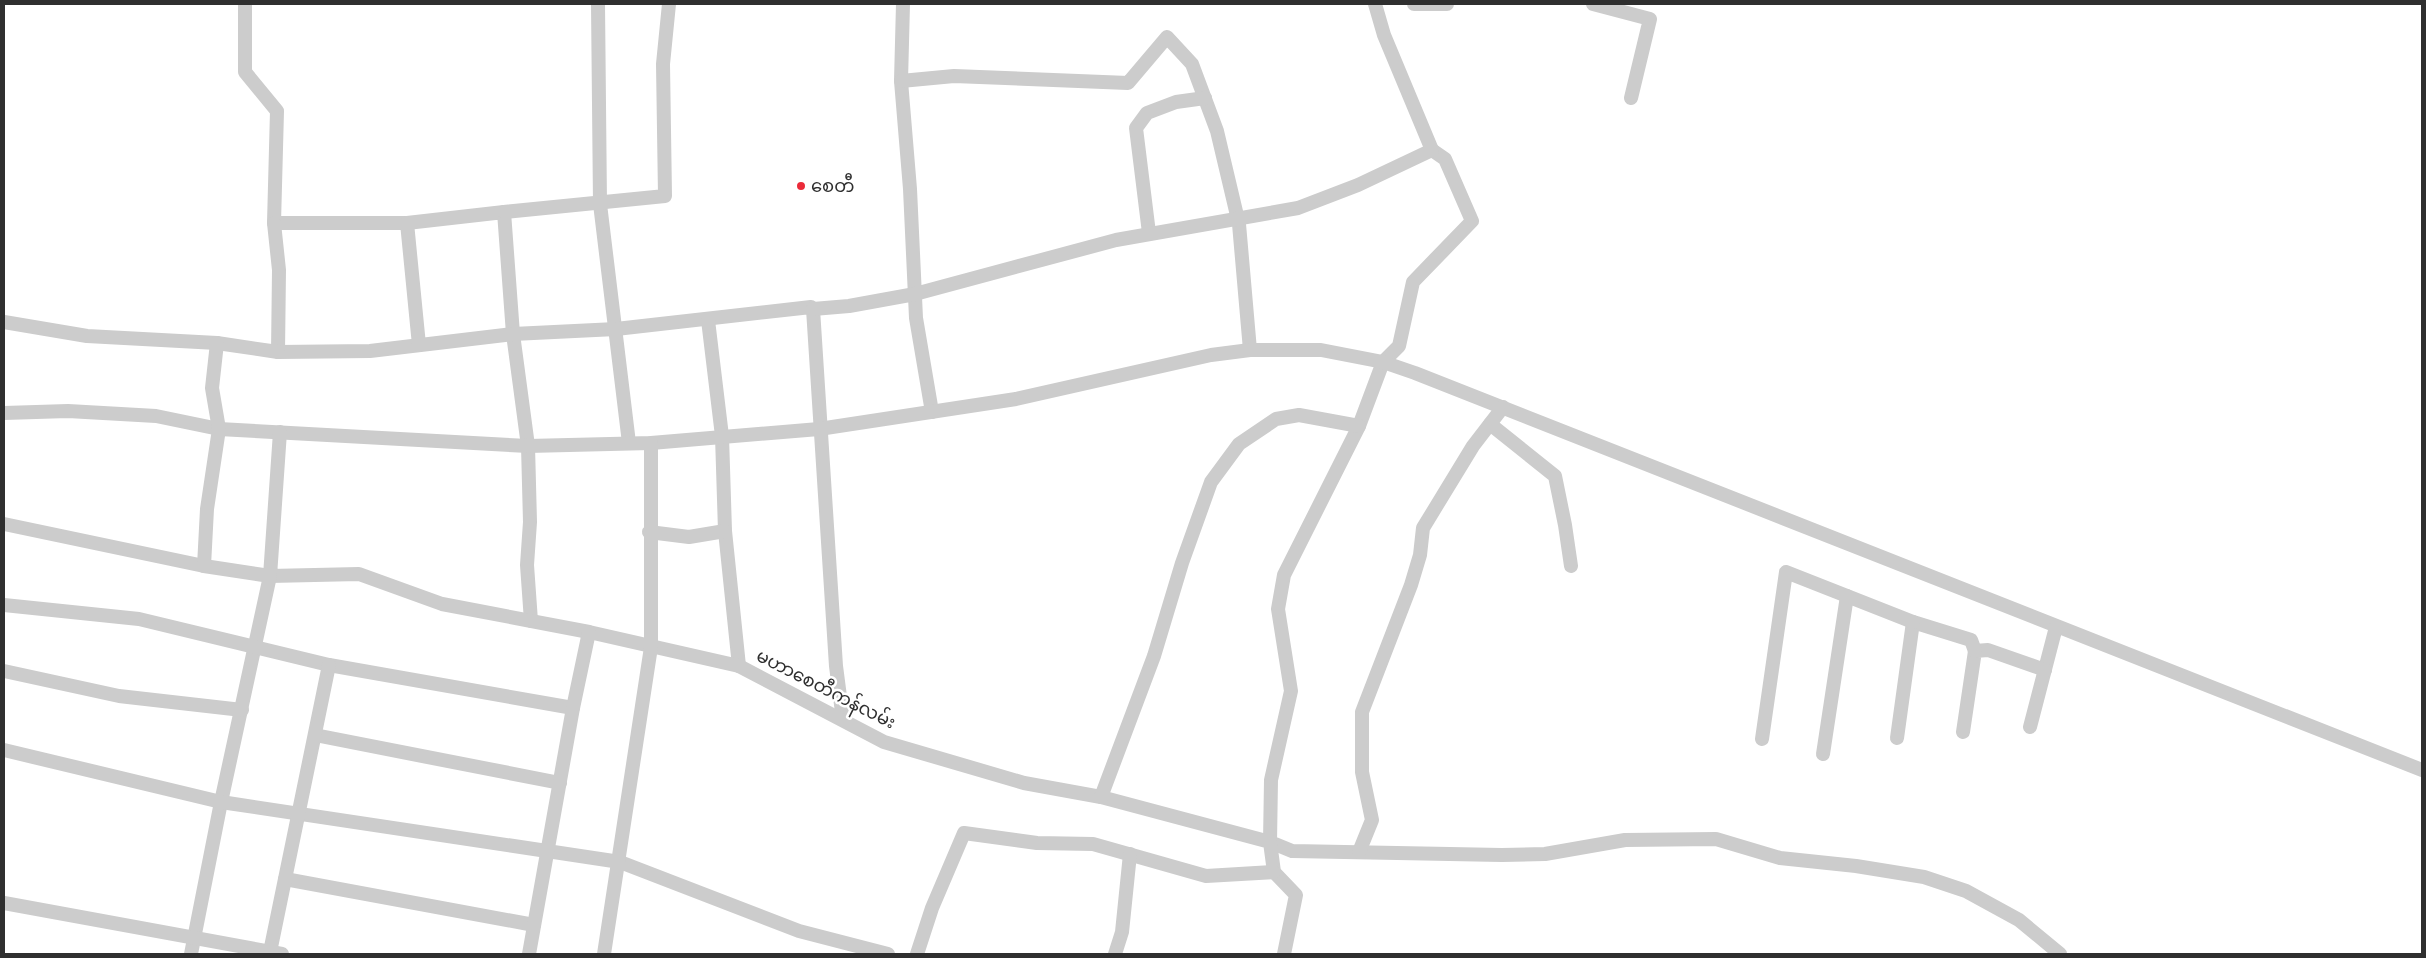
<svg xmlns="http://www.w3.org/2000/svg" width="2426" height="958" viewBox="0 0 2426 958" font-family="'Roboto Condensed','Noto Sans Myanmar',sans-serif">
<rect width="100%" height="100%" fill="#fff"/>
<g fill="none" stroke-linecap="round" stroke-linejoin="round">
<!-- minor -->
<g stroke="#ccc" stroke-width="14">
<path d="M245,4V72L277,111L274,223H407L504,212L513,334L528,446L530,522L527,565L531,621"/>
<path d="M598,4L600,204L629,443"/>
<path d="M903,4L901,81L910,189L916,318L932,412"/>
<path d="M1414,4H1447"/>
<path d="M1593,4L1650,19L1631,98"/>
<path d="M901,81L954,76L1128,83L1167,37L1192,64L1217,131L1239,224L1250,350"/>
<path d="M1432,150L1445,159L1472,221L1413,282L1399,346L1383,362L1359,426L1284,575L1278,609L1291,691L1271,780L1270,842L1292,851L1502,855L1545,854L1625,840L1716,839L1780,858L1856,866L1924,877L1966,891L2019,920L2060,954"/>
<path d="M504,212L665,196L663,64L669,4"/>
<path d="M274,223L279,270L278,352L370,351L513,334L616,329L811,307L813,309L836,666L843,720"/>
<path d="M407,223L419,345"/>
<path d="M1149,233L1136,128L1147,113L1176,102L1205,98"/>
<path d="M813,309L849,306L915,294L1116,240L1298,208L1358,185L1432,150L1384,35L1375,4"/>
<path d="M708,320L722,436L725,531L739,666"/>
<path d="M4,322L87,336L217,343L278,352"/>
<path d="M4,413L68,411L156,416L219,429L528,446L651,443L819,429L1016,399L1211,355L1250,350H1321L1383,362L1415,373L2422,770"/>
<path d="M1490,424L1555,476L1565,525L1571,566"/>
<path d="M280,432L270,576L359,574L442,604L589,632L739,666L884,742L1024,783L1101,797L1270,842L1274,872L1296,895L1284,954"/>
<path d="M4,524L204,566L270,576L221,802L191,954"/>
<path d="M649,532L689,537L725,531"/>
<path d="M204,566L207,509L219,429L212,388L217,343"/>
<path d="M4,605L139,619L329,665L573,708"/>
<path d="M4,671L119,696L242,710"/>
<path d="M2030,727L2056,627"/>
<path d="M1963,732L1975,651L1988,650L2045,670"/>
<path d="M315,735L560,783"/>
<path d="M1897,738L1913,622L1971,640L1975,651"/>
<path d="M1762,739L1786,572L1847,596"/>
<path d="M4,750L221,802L620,862L799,931L888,954"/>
<path d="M1823,754L1847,596L1913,622"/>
<path d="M1101,797L1154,656L1182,563L1211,482L1239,444L1276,419L1299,415L1359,426"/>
<path d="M1359,852L1372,820L1362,772V712L1411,585L1420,555L1423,528L1473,446L1503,407"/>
<path d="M285,879L534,925"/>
<path d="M4,903L282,954"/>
<path d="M270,952L329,665"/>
<path d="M529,954L573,708L589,632"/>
<path d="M604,954L651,647V443"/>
<path d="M917,954L932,908L964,833L1037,843L1093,844L1206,876L1274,872"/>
<path d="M1115,954L1122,932L1130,854"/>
</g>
</g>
<!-- markers -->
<circle fill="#eb2b39" stroke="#fff" stroke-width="2" cx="801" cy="186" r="5"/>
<g text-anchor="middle" stroke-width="5" stroke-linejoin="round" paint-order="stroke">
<!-- poi labels -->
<g font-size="18" fill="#2f2f2f" stroke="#fff" text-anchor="start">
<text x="811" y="192">စေတီ</text>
</g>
<!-- street labels -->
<g font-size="18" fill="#2f2f2f" stroke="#fff">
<text transform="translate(826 689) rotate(27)" y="6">မဟာစေတီကန်လမ်း</text>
</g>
</g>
<!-- border -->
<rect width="2426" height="958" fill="none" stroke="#2f2f2f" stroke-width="10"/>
</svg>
